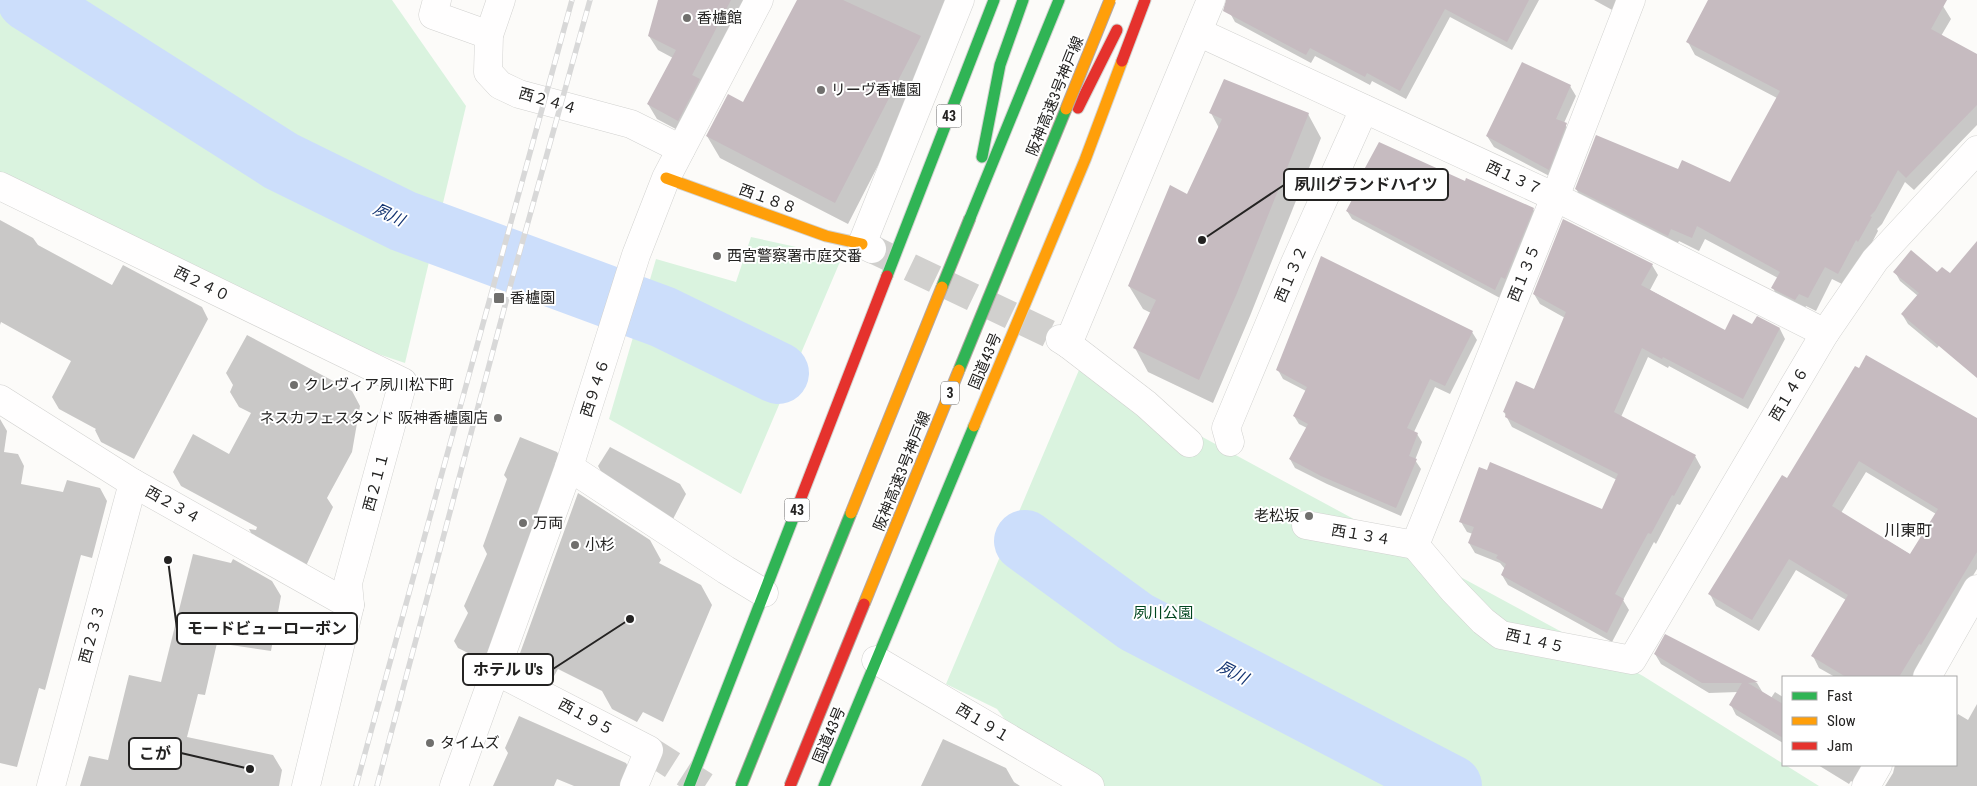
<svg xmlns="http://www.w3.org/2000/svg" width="1977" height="786" viewBox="0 0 1977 786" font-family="'Roboto Condensed','Noto Sans JP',sans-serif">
<rect width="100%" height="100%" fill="#fcfbf9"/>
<!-- green -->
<g fill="#daf3df">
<path d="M0,0H392L466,106L405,363L369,351L0,178Z"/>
<path d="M751,237L842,257L741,494L609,419L656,259L736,282Z"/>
<path d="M1079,370L1643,676L1819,786H1102L1018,737L997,709L946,684Z"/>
</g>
<!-- shadow -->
<g fill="#0003" fill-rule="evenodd">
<path d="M659,0H746L687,135L657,119L648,104L673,58L658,50L649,36Z"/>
<path d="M798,0H961L950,25L848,224L720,158L707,136L744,104Z"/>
<path d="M1237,0H1539L1512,50L1450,17L1406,99L1372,81L1370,85L1315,56L1311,63L1235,22L1230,13Z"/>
<path d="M1594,0H1620L1614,11Z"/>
<path d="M1710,0H1932L1943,6L1951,19L1941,36L1977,56V125L1914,190L1905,182L1882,224L1877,229L1878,231L1866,254L1846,286L1832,279L1816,311L1806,306L1803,313L1780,302L1773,288L1778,278L1705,239L1699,251L1679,241L1675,249L1584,202L1576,189L1679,171L1731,184L1777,98L1695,55L1688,42Z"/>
<path d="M1570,86L1576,96L1564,123L1572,135L1555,179L1494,147L1487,136Z"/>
<path d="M1211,113L1308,114L1321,138L1250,316L1213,403L1148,372L1135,348L1151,313L1143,309L1129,286L1188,195L1219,128Z"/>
<path d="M1360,179L1466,182L1533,209L1538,217L1500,298L1352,219L1347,211L1362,183Z"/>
<path d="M0,220L33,238L38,245L112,285L123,265L202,307L208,319L134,459L101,442L95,430L96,429L59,409L52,397L71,361L1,322L0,325Z"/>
<path d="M1652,265L1658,275L1650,290L1725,331L1753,326L1757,318L1780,329L1785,339L1748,409L1669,366L1668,368L1648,357L1621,417L1695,456L1701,467L1680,505L1677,504L1656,544L1654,542L1623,600L1629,610L1612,642L1508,585L1502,575L1505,569L1500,563L1475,553L1469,543L1473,534L1467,532L1461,522L1603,510L1617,480L1512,427L1504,412L1534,390L1565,318L1540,304L1534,294Z"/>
<path d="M1895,272L1937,274L1976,301L1937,348L1908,324L1902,314L1918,296L1900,281Z"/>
<path d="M1472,332L1477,340L1450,394L1435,387L1414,432L1417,434L1422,442L1415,460L1421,469L1401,516L1327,484L1295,468L1290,459L1307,428L1299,424L1294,416L1306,391L1283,379L1278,370Z"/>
<path d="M247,335L352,391L360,406L352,452L327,498L333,507L306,566L257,544L249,529L256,530L257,527L181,486L173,472L193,434L229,454L251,413L239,407L230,392L233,385L226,373Z"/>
<path d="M1859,369L1977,419V569L1912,677H1835L1819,668L1813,656L1846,600L1796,570L1759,631L1716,606L1710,594L1787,480ZM1866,472L1936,514L1911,555L1841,513Z"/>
<path d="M0,419L7,431L4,452L18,454L24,466L21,484L63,492L67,480L100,488L107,501L92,558L81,555L45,690L39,688L17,767L0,763Z"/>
<path d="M520,437L557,452L561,459L488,663L458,648L454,641L468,613L464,606L487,554L483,546L507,479L504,475Z"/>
<path d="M610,447L680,484L686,494L672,521L604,477L598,466Z"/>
<path d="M578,493L650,540L661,560L659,563L701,585L712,605L663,722L643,712L637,722L612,709L602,691L558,669L549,685L530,675L519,656Z"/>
<path d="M193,554L231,563L233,559L272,581L281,596L271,651L217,643L205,695L198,694L187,737L273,755L282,770L279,786H80L89,756L108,760L129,675L161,682Z"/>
<path d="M1666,636L1757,683L1763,693L1771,698L1775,692L1783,697V743L1736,715L1731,705L1738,692L1709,693L1661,664L1655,654Z"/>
<path d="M1977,704V786H1885L1893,773L1895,765H1956V717L1958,714L1968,720Z"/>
<path d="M519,716L626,763L632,774L627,786H574L557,779L554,786H493L508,753L505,748Z"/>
<path d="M943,739L1006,768L1014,782L1020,786H921Z"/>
<path d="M1818,765H1872L1859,786L1851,781L1849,784Z"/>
</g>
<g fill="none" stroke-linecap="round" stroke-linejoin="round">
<!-- river -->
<g stroke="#ccdefb" stroke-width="62">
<path d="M28,0L281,161L403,221L663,317L778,373"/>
<path d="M1025,541L1136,622L1451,786"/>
</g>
</g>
<!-- building -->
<g fill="#c6bbc0" fill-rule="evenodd">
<path d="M658,0H731L692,75L700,79L678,121L647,104L676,50L648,36Z"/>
<path d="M797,0H843L921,36L835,203L706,136L728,94L743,102Z"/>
<path d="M1226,0H1529L1507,42L1445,9L1400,91L1367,73L1365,77L1310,48L1306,55L1223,11Z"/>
<path d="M1708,0H1947L1931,29L1977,54V105L1906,178L1898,170L1875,211L1870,216L1872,217L1858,242L1856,240L1838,274L1825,267L1808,298L1799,294L1795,300L1771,288L1780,272L1697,226L1692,238L1671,229L1668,236L1575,189L1596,135L1678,169L1682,160L1730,182L1780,91L1686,42Z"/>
<path d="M1522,62L1571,85L1556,119L1567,123L1549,170L1486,136Z"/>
<path d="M1224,79L1309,113L1237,293L1199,380L1133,348L1156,300L1128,286L1170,185L1187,194L1222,119L1209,113Z"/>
<path d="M1379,142L1465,181L1466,178L1534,208L1505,279L1501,277L1495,290L1346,211L1362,181L1359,179Z"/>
<path d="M1563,219L1653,264L1641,285L1725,330L1733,314L1752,324L1757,316L1780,328L1743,399L1663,357L1662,359L1642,348L1614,412L1696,455L1674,496L1672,495L1651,534L1648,533L1615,594L1624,599L1607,633L1501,575L1506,564L1496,558L1498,555L1468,543L1474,527L1459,522L1479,467L1487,470L1490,462L1602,509L1618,474L1505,417L1506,413L1503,412L1516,381L1534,389L1566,312L1533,294Z"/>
<path d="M1977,241V378L1901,314L1919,293L1893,272L1911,250L1937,272L1942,267L1950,273Z"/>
<path d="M1321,256L1473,331L1445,386L1430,379L1407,428L1418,433L1409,456L1417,459L1396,508L1321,476L1289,459L1308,424L1293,416L1307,387L1276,370Z"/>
<path d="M1866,355L1977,418V552L1921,645L1919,644L1899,677H1846L1811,656L1848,595L1789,559L1752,620L1708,594L1782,475L1787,478L1855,366L1859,368ZM1859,461L1938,509L1910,554L1832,506Z"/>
<path d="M1665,634L1758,682L1748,683L1783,704V738L1729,705L1742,683H1702L1654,654Z"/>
</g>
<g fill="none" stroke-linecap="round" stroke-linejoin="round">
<!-- street-tunnel -->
<g stroke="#d1d0ce" stroke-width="28" stroke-dasharray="28 14" stroke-linecap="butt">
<path d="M872,249L1060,339"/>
<path d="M649,750L705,786"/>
</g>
<!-- street casing -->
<g stroke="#d2d2d0" stroke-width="29">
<g id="street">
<path d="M437,0L433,15L489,35"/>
<path d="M501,0L489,35L488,72L500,85L519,94L631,124L681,149"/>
<path d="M1198,32L1555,197L1825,333"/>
<path d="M0,186L403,382L348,583L350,605L306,786"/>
<path d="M872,249L862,244L960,0"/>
<path d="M1060,339L1068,344L1146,404L1189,443"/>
<path d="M1068,344L1211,0"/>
<path d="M0,399L133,483L350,605"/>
<path d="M1230,442L1226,428L1294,265L1364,109"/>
<path d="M569,467L726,570L764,593"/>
<path d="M1306,525L1415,545"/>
<path d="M1415,545L1453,590L1483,621L1501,635L1632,660L1825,333L1875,260L1977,150"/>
<path d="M1415,545L1555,197L1631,0"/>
<path d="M876,660L1090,786"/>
<path d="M496,671L649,750L634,786"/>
<path d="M1927,677L1977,589"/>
<path d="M51,786L133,483"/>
<path d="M454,786L569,467L636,255L666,178L759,0"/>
<path d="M1866,786L1878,765"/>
</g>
</g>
<!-- fast casing -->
<g stroke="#d2d2d0" stroke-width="13">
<g id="fast">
<path d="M982,157L1000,65L1023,0"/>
<path d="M970,218L1059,0"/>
<path d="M887,276L994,0"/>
<path d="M689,786L794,516"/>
<path d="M824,786L974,426"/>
</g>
</g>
<!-- slow casing -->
<g stroke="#d2d2d0" stroke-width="13">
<g id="slow">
<path d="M666,178L826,236L862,244"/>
<path d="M974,426L1085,160L1122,61"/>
</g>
</g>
<!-- jam casing -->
<g stroke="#d2d2d0" stroke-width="13">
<g id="jam">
<path d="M1122,61L1145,0"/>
<path d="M1078,108L1117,30"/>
<path d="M794,516L887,276"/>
</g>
</g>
<!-- street -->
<use href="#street" stroke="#fffefe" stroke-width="28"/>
<!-- fast -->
<use href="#fast" stroke="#30b455" stroke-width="11"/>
<!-- slow -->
<use href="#slow" stroke="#ff9f0a" stroke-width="11"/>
<!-- jam -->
<use href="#jam" stroke="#e5322d" stroke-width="11"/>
<!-- rail casing -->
<g stroke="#d8d8d8" stroke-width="5.5">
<g id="rail">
<path d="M356,786L572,0"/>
<path d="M377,786L511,283L590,0"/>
</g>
</g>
<!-- rail -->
<use href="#rail" stroke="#fff" stroke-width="4" stroke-dasharray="11" stroke-linecap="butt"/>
<!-- fast-bridge casing -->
<g stroke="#b4a7a3" stroke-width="13" stroke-linecap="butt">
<g id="fast-bridge">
<path d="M942,287L970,218"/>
<path d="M959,370L1066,109"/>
<path d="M741,786L851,513"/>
</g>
</g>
<!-- slow-bridge casing -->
<g stroke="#b4a7a3" stroke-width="13" stroke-linecap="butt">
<g id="slow-bridge">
<path d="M1066,109L1110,0"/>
<path d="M851,513L942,287"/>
<path d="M864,604L959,370"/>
</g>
</g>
<!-- jam-bridge casing -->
<g stroke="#b4a7a3" stroke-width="13" stroke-linecap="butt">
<path id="jam-bridge" d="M790,786L864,604"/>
</g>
<!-- fast-bridge -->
<use href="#fast-bridge" stroke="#30b455" stroke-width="11"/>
<!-- slow-bridge -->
<use href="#slow-bridge" stroke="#ff9f0a" stroke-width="11"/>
<!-- jam-bridge -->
<use href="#jam-bridge" stroke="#e5322d" stroke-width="11"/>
</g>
<!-- markers -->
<g fill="#706f6d" stroke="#fff" stroke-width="2">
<circle cx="687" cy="18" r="5"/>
<circle cx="821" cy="90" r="5"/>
<circle cx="717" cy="256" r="5"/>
<rect x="493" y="292" width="12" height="12" rx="2.5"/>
<circle cx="294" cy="385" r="5"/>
<circle cx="498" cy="418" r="5"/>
<circle cx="1309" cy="516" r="5"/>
<circle cx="523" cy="523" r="5"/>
<circle cx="575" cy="545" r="5"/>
<circle cx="430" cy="743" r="5"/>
</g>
<g text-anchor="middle" stroke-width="4" stroke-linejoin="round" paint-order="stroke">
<!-- shield labels -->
<g fill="#fff" stroke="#666564" stroke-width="1">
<rect x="936.5" y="104.5" width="25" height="23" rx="4"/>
<rect x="941" y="381.5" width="18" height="23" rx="4"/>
<rect x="784.5" y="498.5" width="25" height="23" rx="4"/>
</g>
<g font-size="14" font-weight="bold" fill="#242322">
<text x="949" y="121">43</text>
<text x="950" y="398">3</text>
<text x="797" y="515">43</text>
</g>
<!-- poi labels -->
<g font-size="15" fill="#242322" stroke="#fff" text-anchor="start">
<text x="697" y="23">香櫨館</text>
<text x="831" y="95">リーヴ香櫨園</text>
<text x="727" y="261">西宮警察署市庭交番</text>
<text x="510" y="303">香櫨園</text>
<text x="304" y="390">クレヴィア夙川松下町</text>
<text x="488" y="423" text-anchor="end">ネスカフェスタンド 阪神香櫨園店</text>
<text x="1299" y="521" text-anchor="end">老松坂</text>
<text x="533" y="528">万両</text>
<text x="585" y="550">小杉</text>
<text x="440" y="748">タイムズ</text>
</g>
<!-- street labels -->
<g font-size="15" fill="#242322" stroke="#fff">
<text transform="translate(1055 96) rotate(-68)" y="5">阪神高速3号神戸線</text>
<text transform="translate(548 101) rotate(16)" y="5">西２４４</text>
<text transform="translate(1514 178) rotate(25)" y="5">西１３７</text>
<text transform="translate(768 199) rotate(20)" y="5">西１８８</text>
<text transform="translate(1524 273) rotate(-68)" y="5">西１３５</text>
<text transform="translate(1291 274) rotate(-67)" y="5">西１３２</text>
<text transform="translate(202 284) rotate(26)" y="5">西２４０</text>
<text transform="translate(985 361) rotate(-67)" y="5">国道43号</text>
<text transform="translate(595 388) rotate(-72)" y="5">西９４６</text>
<text transform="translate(1789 394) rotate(-59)" y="5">西１４６</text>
<text transform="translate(902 471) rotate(-68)" y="5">阪神高速3号神戸線</text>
<text transform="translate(376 482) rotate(-75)" y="5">西２１１</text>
<text transform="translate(173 505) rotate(29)" y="5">西２３４</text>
<text transform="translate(1361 535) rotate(10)" y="5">西１３４</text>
<text transform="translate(92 634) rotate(-75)" y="5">西２３３</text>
<text transform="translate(1535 641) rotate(13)" y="5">西１４５</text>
<text transform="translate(586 717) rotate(28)" y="5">西１９５</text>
<text transform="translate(983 723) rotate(31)" y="5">西１９１</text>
<text transform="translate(829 735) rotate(-67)" y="5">国道43号</text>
</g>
<!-- park labels -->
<g font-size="15" fill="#00451f" stroke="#fff">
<text x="1163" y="618">夙川公園</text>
</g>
<!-- water labels -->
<g font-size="16" font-style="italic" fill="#123371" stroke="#fff">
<text transform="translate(389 214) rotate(25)" y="6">夙川</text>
<text transform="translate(1233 672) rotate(27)" y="6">夙川</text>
</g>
<!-- neighbourhood labels -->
<g font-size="16" fill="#242322" stroke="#fff">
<text x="1908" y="536">川東町</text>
</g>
</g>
<!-- callouts -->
<path fill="none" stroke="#242322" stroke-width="2" d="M1202 240L1284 185M168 560L177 629M630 619L553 669M250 769L181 753"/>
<g fill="#242322" stroke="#fff" stroke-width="2">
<circle cx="1202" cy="240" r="5"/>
<circle cx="168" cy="560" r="5"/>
<circle cx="630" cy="619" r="5"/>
<circle cx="250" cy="769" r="5"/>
</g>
<g fill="#fff" stroke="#242322" stroke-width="2">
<rect x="1284" y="169" width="164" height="31" rx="5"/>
<rect x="177" y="613" width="180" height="31" rx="5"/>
<rect x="463" y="654" width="90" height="31" rx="5"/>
<rect x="129" y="738" width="52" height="31" rx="5"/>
</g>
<g font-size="16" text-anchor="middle" font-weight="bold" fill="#242322">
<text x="1366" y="190">夙川グランドハイツ</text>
<text x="267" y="634">モードビューローボン</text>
<text x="508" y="675">ホテル U's</text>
<text x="155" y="759">こが</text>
</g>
<!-- legend -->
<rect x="1782" y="676" width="175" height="90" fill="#ffffff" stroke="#a7a7a7"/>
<rect x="1792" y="692" width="25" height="8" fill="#30b455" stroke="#a7a7a7"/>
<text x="1827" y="701" font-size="15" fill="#242322">Fast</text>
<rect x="1792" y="717" width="25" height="8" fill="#ff9f0a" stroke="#a7a7a7"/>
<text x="1827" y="726" font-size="15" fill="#242322">Slow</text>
<rect x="1792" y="742" width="25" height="8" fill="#e5322d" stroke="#a7a7a7"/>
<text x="1827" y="751" font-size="15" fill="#242322">Jam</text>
</svg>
